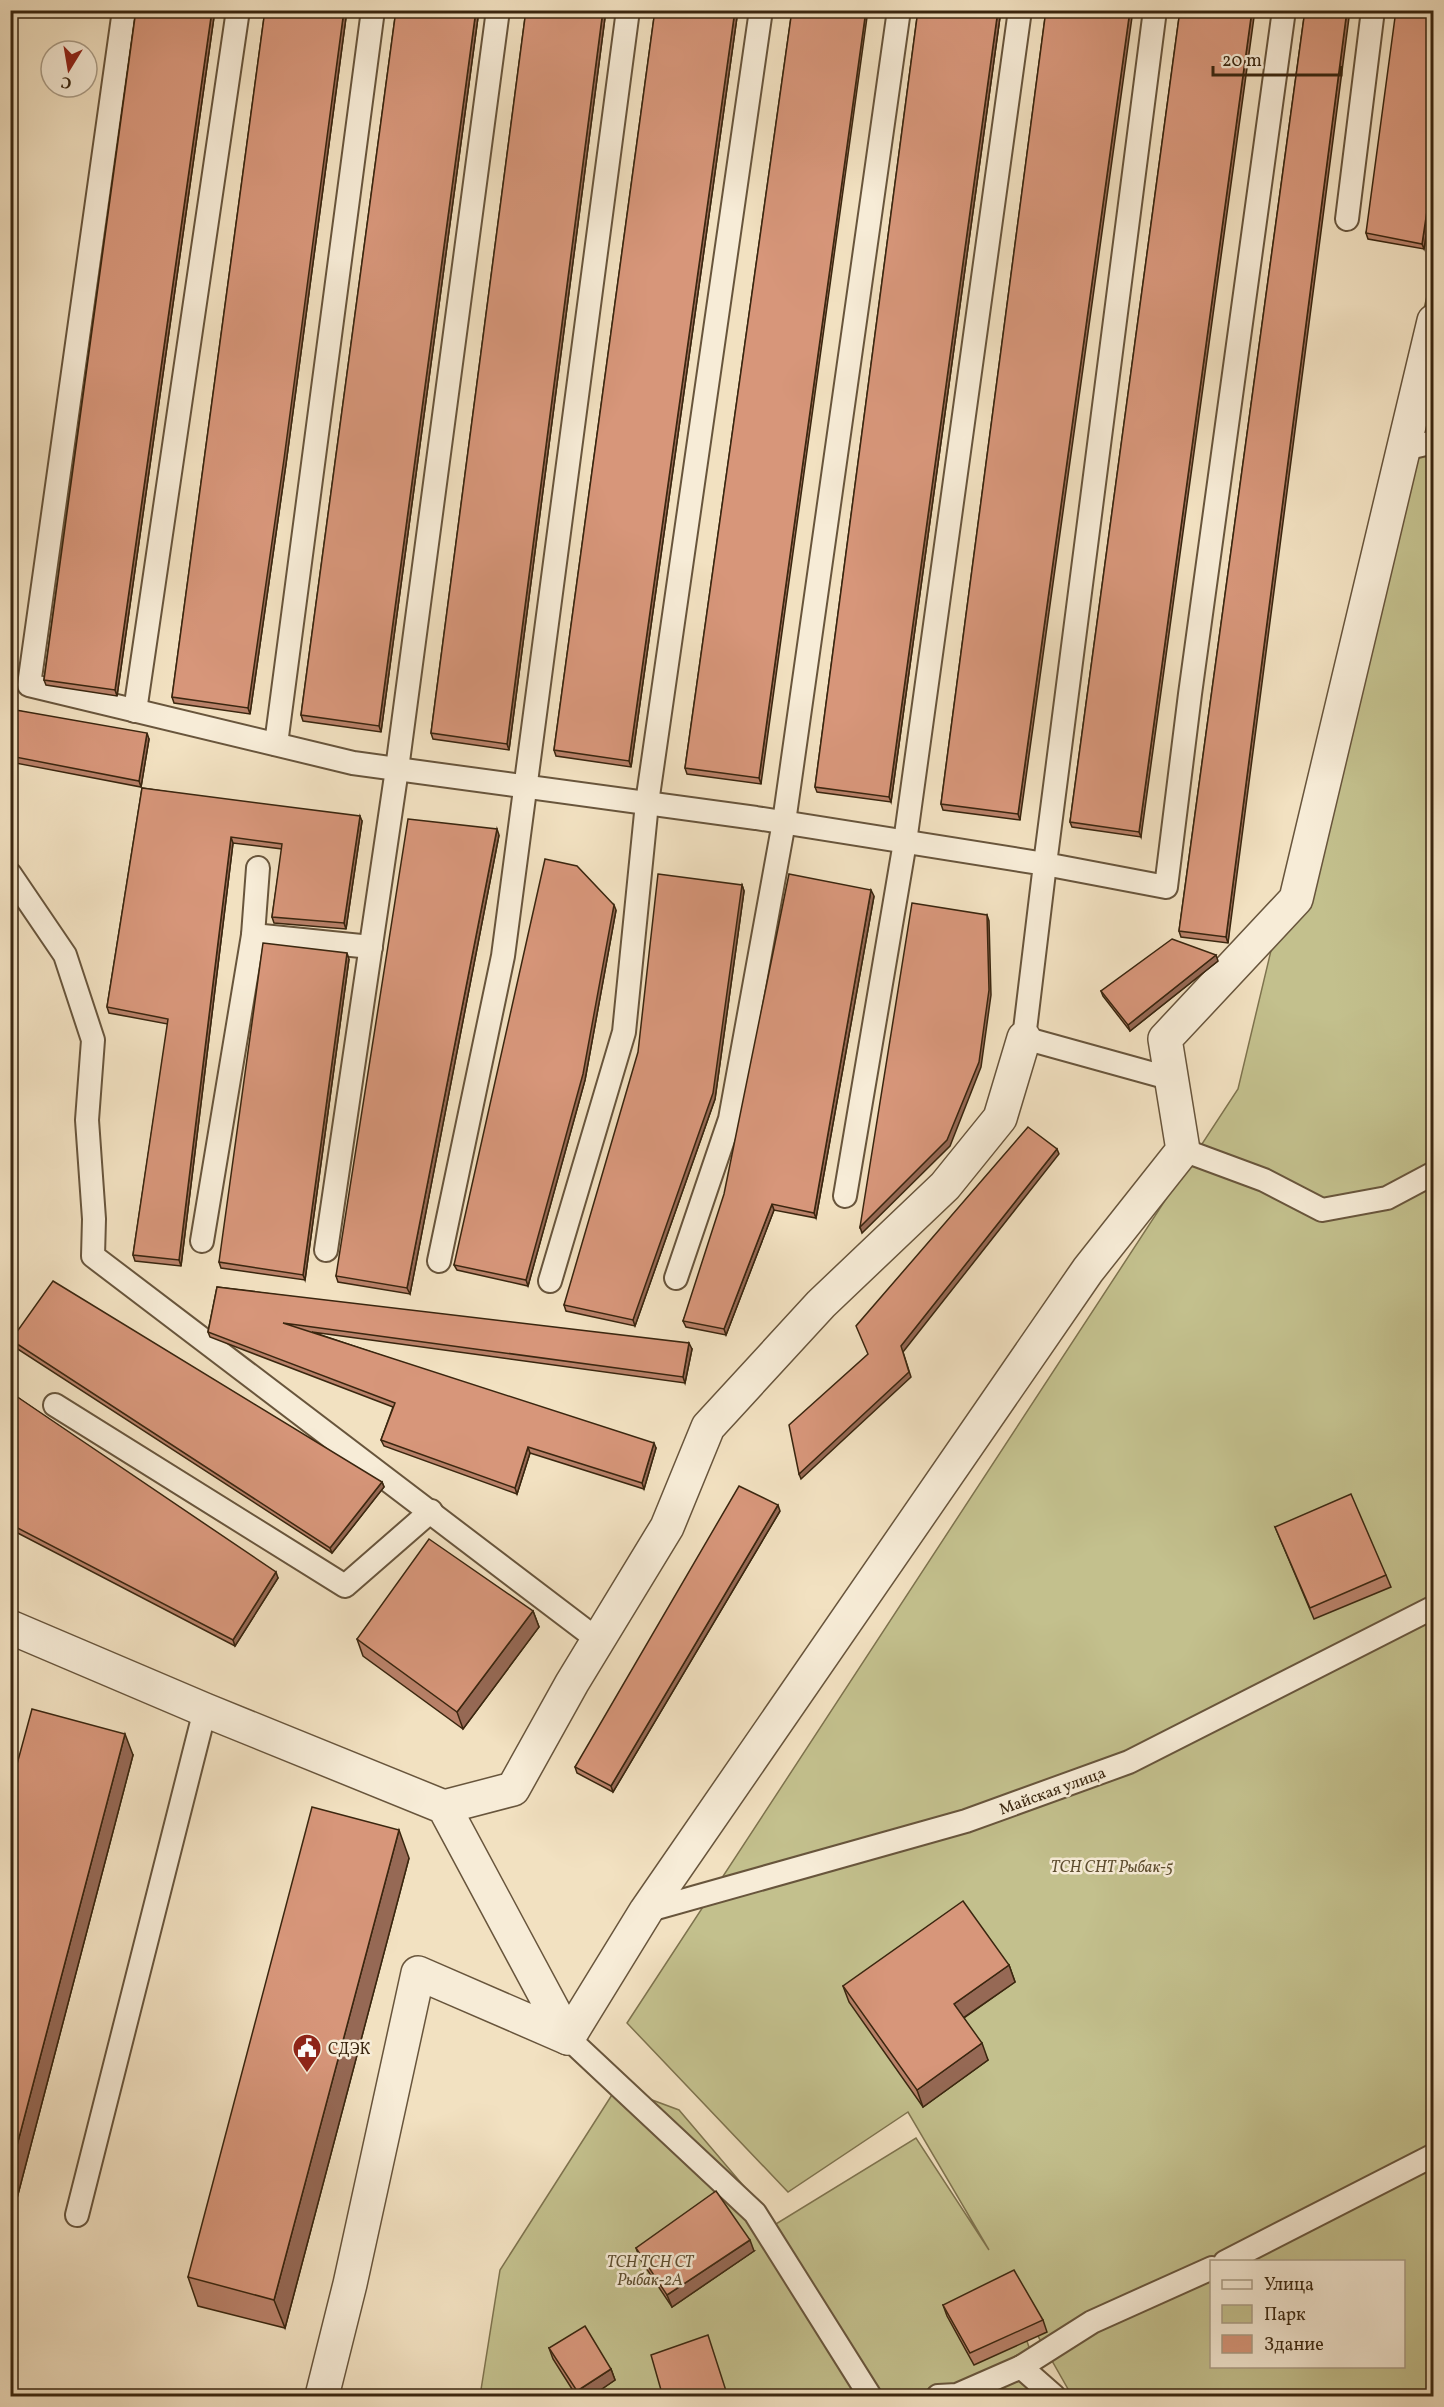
<svg xmlns="http://www.w3.org/2000/svg" width="1444" height="2407" viewBox="0 0 1444 2407" font-family="Vollkorn,serif">
<rect width="100%" height="100%" fill="#f2e1c1"/>
<filter id="stains"><feTurbulence type="fractalNoise" baseFrequency=".00333" numOctaves="4"/><feColorMatrix values="0 0 0 0 .2 0 0 0 0 .09 0 0 0 0 .02 0 0 0 .5 -.17"/></filter>
<radialGradient id="worn" r=".72"><stop offset=".6" stop-color="#630" stop-opacity="0"/><stop offset="1" stop-color="#630" stop-opacity=".3"/></radialGradient>
<!-- green -->
<path fill="#c3c08d" stroke="#7e734e" stroke-width="1.5" fill-rule="evenodd" d="M1433,271V2396H1072L1005,2278L1046,2396H480L500,2270L617,2087L679,2110L776,2224L916,2138L989,2250L908,2112L788,2192L627,2023L1238,1089ZM1212,2262H1404V2366H1212Z"/>
<g fill="none" stroke-linecap="round" stroke-linejoin="round">
<!-- service casing -->
<g stroke="#68553c" stroke-width="26">
<g id="service">
<path d="M124,10L29,685L353,763L756,818L1045,864L1024,1038L1172,1079"/>
<path d="M1155,10L1045,864L1166,887L1190,694L1284,10"/>
<path d="M1347,219L1373,10"/>
<path d="M1404,449L1434,442"/>
<path d="M135,711L238,10"/>
<path d="M276,744L373,10"/>
<path d="M10,874L65,955L93,1040L87,1120L94,1219L93,1256L598,1640"/>
<path d="M253,935L258,868"/>
<path d="M1183,1150L1264,1180L1322,1210L1387,1198L1434,1173"/>
<path d="M845,1196L905,842L1020,10"/>
<path d="M202,1241L253,935L371,947"/>
<path d="M326,1250L397,769L498,10"/>
<path d="M439,1261L503,956L628,10"/>
<path d="M676,1278L730,1119L784,822L899,10"/>
<path d="M550,1281L624,1032L647,803L761,10"/>
<path d="M55,1405L345,1586L431,1511"/>
<path d="M646,1911L966,1821L1129,1762L1434,1607"/>
<path d="M568,2038L755,2213L870,2396"/>
<path d="M77,2215L205,1710"/>
<path d="M1225,2262L1434,2155"/>
<path d="M1021,2367L1092,2322L1212,2268"/>
<path d="M938,2396L957,2395L1021,2367L1054,2396"/>
</g>
</g>
<!-- minor casing -->
<g stroke="#68553c" stroke-width="36">
<g id="minor">
<path d="M10,1627L205,1710L444,1807L568,2038L418,1973L350,2284L322,2396"/>
<path d="M444,1807L513,1789L572,1683L667,1527L708,1427L821,1304L945,1186L1000,1118L1024,1038"/>
<path d="M568,2038L646,1911L1088,1270L1183,1150L1165,1039L1296,899L1434,321"/>
</g>
</g>
<!-- service -->
<use href="#service" stroke="#f7ecd7" stroke-width="22"/>
<!-- minor -->
<use href="#minor" stroke="#f7ecd7" stroke-width="33"/>
</g>
<!-- wall -->
<g fill="#b98169" stroke="#3a260f" stroke-width="1.5">
<path d="M136,10H215L117,696L46,685L44,680Z"/>
<path d="M265,10H347L286,464L250,714L174,703L172,697Z"/>
<path d="M396,10H479L381,732L303,721L301,715Z"/>
<path d="M526,10H606L509,750L433,739L431,733Z"/>
<path d="M655,10H738L631,767L556,756L554,750Z"/>
<path d="M792,10L761,784L687,774L685,768Z"/>
<path d="M918,10H1001L891,802L817,792L815,787Z"/>
<path d="M1046,10L1020,820L943,810L941,804Z"/>
<path d="M1180,10L1141,837L1072,827L1070,822Z"/>
<path d="M1305,10L1228,943L1181,937L1179,931Z"/>
<path d="M1434,10V185L1424,249L1368,239L1366,233Z"/>
<path d="M10,709L149,739L141,787L10,762Z"/>
<path d="M142,788L362,821L346,929L274,923L272,917L282,849L233,843L181,1266L135,1261L133,1255L168,1024L109,1013L107,1007Z"/>
<path d="M499,835L410,1294L338,1282L336,1276Z"/>
<path d="M742,885L744,891L715,1099L635,1326L566,1311L564,1305Z"/>
<path d="M874,896L816,1218L774,1210L726,1335L686,1327L683,1321Z"/>
<path d="M616,910L585,1080L528,1286L457,1270L454,1265Z"/>
<path d="M349,959L305,1280L221,1268L219,1262Z"/>
<path d="M1218,961L1130,1031L1103,996L1101,991Z"/>
<path d="M217,1287L692,1349L685,1383L312,1332L656,1448L644,1489L530,1453L517,1494L384,1446L381,1440L393,1407L210,1337L208,1332Z"/>
<path d="M11,1340L382,1482L384,1487L332,1553L13,1346Z"/>
<path d="M10,1392L278,1578L235,1646L10,1529Z"/>
<path d="M780,1511L613,1792L577,1773L575,1767Z"/>
<path d="M1275,1527L1386,1575L1391,1587L1314,1619Z"/>
<path d="M533,1611L539,1627L463,1729L363,1656L357,1639Z"/>
<path d="M133,1755L16,2202L10,2200V1790Z"/>
<path d="M409,1858L285,2328L198,2306L188,2277Z"/>
<path d="M1009,1965L1015,1982L964,2018L988,2060L923,2107L849,2002L843,1986Z"/>
<path d="M636,2248L754,2251L672,2307L640,2259Z"/>
<path d="M943,2305L1043,2320L1047,2332L974,2365L947,2316Z"/>
<path d="M549,2348L611,2369L615,2380L590,2397H577L553,2359Z"/>
</g>
<!-- shaded-wall -->
<g fill="#966955" stroke="#3a260f" stroke-width="1.5">
<path d="M212,10H215L117,696L115,690Z"/>
<path d="M344,10H347L286,464L250,714L248,708Z"/>
<path d="M476,10H479L381,732L379,726Z"/>
<path d="M603,10H606L509,750L507,744Z"/>
<path d="M735,10H738L631,767L629,761Z"/>
<path d="M866,10H868L761,784L759,778Z"/>
<path d="M998,10H1001L891,802L889,797Z"/>
<path d="M1130,10H1133L1020,820L1018,814Z"/>
<path d="M1252,10H1255L1141,837L1139,832Z"/>
<path d="M1347,10H1350L1228,943L1226,937Z"/>
<path d="M1434,164V185L1424,249L1422,244Z"/>
<path d="M147,733L149,739L141,787L139,781Z"/>
<path d="M360,816L362,821L346,929L344,923Z"/>
<path d="M497,829L499,835L410,1294L407,1288Z"/>
<path d="M231,837L233,843L181,1266L179,1260Z"/>
<path d="M742,885L744,891L715,1099L635,1326L633,1320Z"/>
<path d="M871,890L874,896L816,1218L814,1213Z"/>
<path d="M614,905L616,910L585,1080L528,1286L526,1280Z"/>
<path d="M987,915L989,921L991,995L981,1067L950,1146L862,1233L860,1227Z"/>
<path d="M347,953L349,959L305,1280L303,1275Z"/>
<path d="M1216,955L1218,961L1130,1031L1128,1025Z"/>
<path d="M1057,1149L1059,1154L903,1352L911,1377L801,1479L799,1474Z"/>
<path d="M772,1204L774,1210L726,1335L724,1329Z"/>
<path d="M689,1343L692,1349L685,1383L683,1377Z"/>
<path d="M654,1443L656,1448L644,1489L642,1483Z"/>
<path d="M528,1447L530,1453L517,1494L515,1488Z"/>
<path d="M382,1482L384,1487L332,1553L330,1548Z"/>
<path d="M778,1505L780,1511L613,1792L611,1786Z"/>
<path d="M276,1572L278,1578L235,1646L233,1640Z"/>
<path d="M533,1611L539,1627L463,1729L457,1712Z"/>
<path d="M125,1734L133,1755L16,2202L10,2186V2172Z"/>
<path d="M399,1830L409,1858L285,2328L274,2300Z"/>
<path d="M1009,1965L1015,1982L960,2020L954,2004Z"/>
<path d="M982,2043L988,2060L923,2107L917,2090Z"/>
<path d="M750,2240L754,2251L672,2307L667,2295Z"/>
<path d="M611,2369L615,2380L590,2397H579L577,2391Z"/>
</g>
<!-- building -->
<g fill="#d7967a" stroke="#3a260f" stroke-width="1.5">
<path d="M136,10H212L115,690L44,680Z"/>
<path d="M265,10H344L284,459L248,708L172,697Z"/>
<path d="M396,10H476L379,726L301,715Z"/>
<path d="M526,10H603L507,744L431,733Z"/>
<path d="M655,10H735L629,761L554,750Z"/>
<path d="M792,10H866L759,778L685,768Z"/>
<path d="M918,10H998L889,797L815,787Z"/>
<path d="M1046,10H1130L1018,814L941,804Z"/>
<path d="M1180,10H1252L1139,832L1070,822Z"/>
<path d="M1305,10H1347L1226,937L1179,931Z"/>
<path d="M1396,10H1434V164L1422,244L1366,233Z"/>
<path d="M10,709L147,733L139,781L10,756Z"/>
<path d="M142,788L360,816L344,923L272,917L282,844L231,837L179,1260L133,1255L168,1019L107,1007Z"/>
<path d="M408,819L497,829L407,1288L336,1276Z"/>
<path d="M545,859L577,866L614,905L583,1074L526,1280L454,1265Z"/>
<path d="M658,874L742,885L713,1093L633,1320L564,1305L638,1052Z"/>
<path d="M789,874L871,890L814,1213L772,1204L724,1329L683,1321L724,1194Z"/>
<path d="M912,903L987,915L989,990L979,1062L947,1140L860,1227Z"/>
<path d="M1172,939L1216,955L1128,1025L1101,991Z"/>
<path d="M263,943L347,953L303,1275L219,1262Z"/>
<path d="M1028,1127L1057,1149L901,1346L909,1372L799,1474L789,1425L868,1354L856,1326Z"/>
<path d="M53,1281L382,1482L330,1548L11,1340Z"/>
<path d="M217,1287L689,1343L683,1377L283,1323L654,1443L642,1483L528,1447L515,1488L381,1440L395,1403L208,1332Z"/>
<path d="M10,1392L276,1572L233,1640L10,1524Z"/>
<path d="M739,1486L778,1505L611,1786L575,1767Z"/>
<path d="M1351,1494L1386,1575L1310,1608L1275,1527Z"/>
<path d="M429,1539L533,1611L457,1712L357,1639Z"/>
<path d="M32,1709L125,1734L10,2172V1790Z"/>
<path d="M312,1807L399,1830L274,2300L188,2277Z"/>
<path d="M963,1901L1009,1965L954,2004L982,2043L917,2090L843,1986Z"/>
<path d="M716,2191L750,2240L667,2295L636,2248Z"/>
<path d="M1014,2270L1043,2320L970,2353L943,2305Z"/>
<path d="M585,2326L611,2369L577,2391L549,2348Z"/>
<path d="M708,2335L728,2397H663L651,2355Z"/>
</g>
<!-- icons -->
<defs>
<g id="civic-pin" transform="scale(1.5)"><path d="M0 17L-7.5 6A9.5 9.5 0 1 1 7.5 6Z" fill="#8f2418" stroke="#f7ecd7"/><path d="M-.6-6.5H3V-4.5H.6V-3L4-1V1h2V6H-6V1h2V-1L-.6-3ZM-1.2 2.5V6h2.4V2.5Z" fill="#fff"/></g>
</defs>
<g fill-rule="evenodd">
<use href="#civic-pin" x="307" y="2048"/>
</g>
<g text-anchor="middle" stroke-width="5" stroke-linejoin="round" paint-order="stroke">
<!-- street labels -->
<g font-size="16" fill="#3a260f" stroke="#f7ecd7">
<text transform="translate(1052 1790) rotate(-20)" y="6">Майская улица</text>
</g>
<!-- park labels -->
<g font-size="16" font-style="italic" fill="#5c4c2e" stroke="#f7ecd7">
<text x="1112" y="1872">ТСН СНТ Рыбак-5</text>
<text x="650" y="2267">ТСН ТСН СТ<tspan x="650" dy="18">Рыбак-2А</tspan></text>
</g>
<!-- poi labels -->
<g font-size="16" fill="#3a260f" stroke="#f7ecd7" text-anchor="start">
<text x="328" y="2054">СДЭК</text>
</g>
</g>
<!-- margin -->
<rect width="1444" height="2407" fill="none" stroke="#f2e1c1" stroke-width="36"/>
<rect x="12" y="12" width="1420" height="2383" fill="none" stroke="#3a260f" stroke-width="3"/>
<rect x="18" y="18" width="1408" height="2371" fill="none" stroke="#3a260f" stroke-width="1.5"/>
<!-- legend -->
<rect x="1210" y="2260" width="195" height="108" fill="#f7ecd7" stroke="#ab9d87" stroke-width="1.5"/>
<rect x="1222" y="2280" width="30" height="9" fill="#f7ecd7" stroke="#ab9d87" stroke-width="1.5"/>
<text x="1264" y="2290" font-size="18" fill="#3a260f">Улица</text>
<rect x="1222" y="2305" width="30" height="18" fill="#c3c08d" stroke="#ab9d87" stroke-width="1.5"/>
<text x="1264" y="2320" font-size="18" fill="#3a260f">Парк</text>
<rect x="1222" y="2335" width="30" height="18" fill="#d7967a" stroke="#ab9d87" stroke-width="1.5"/>
<text x="1264" y="2350" font-size="18" fill="#3a260f">Здание</text>
<!-- north arrow -->
<g transform="translate(69 69) rotate(191)"><circle r="28" fill="#f7ecd7" stroke="#ab9d87" stroke-width="1.5"/>
<path d="M0-4.5L10 22L0 15L-10 22Z" fill="#8f2418"/>
<text y="-9" font-size="16" font-weight="bold" text-anchor="middle" fill="#3a260f">С</text>
</g>
<!-- scale -->
<path d="M1213 66v9h128v-9" fill="none" stroke="#3a260f" stroke-width="3"/>
<text x="1222" y="66" font-size="18" fill="#3a260f" stroke="#f7ecd7" stroke-width="4.5" paint-order="stroke">20 m</text>
<rect width="100%" height="100%" filter="url(#stains)"/>
<rect width="100%" height="100%" fill="url(#worn)"/>
</svg>
